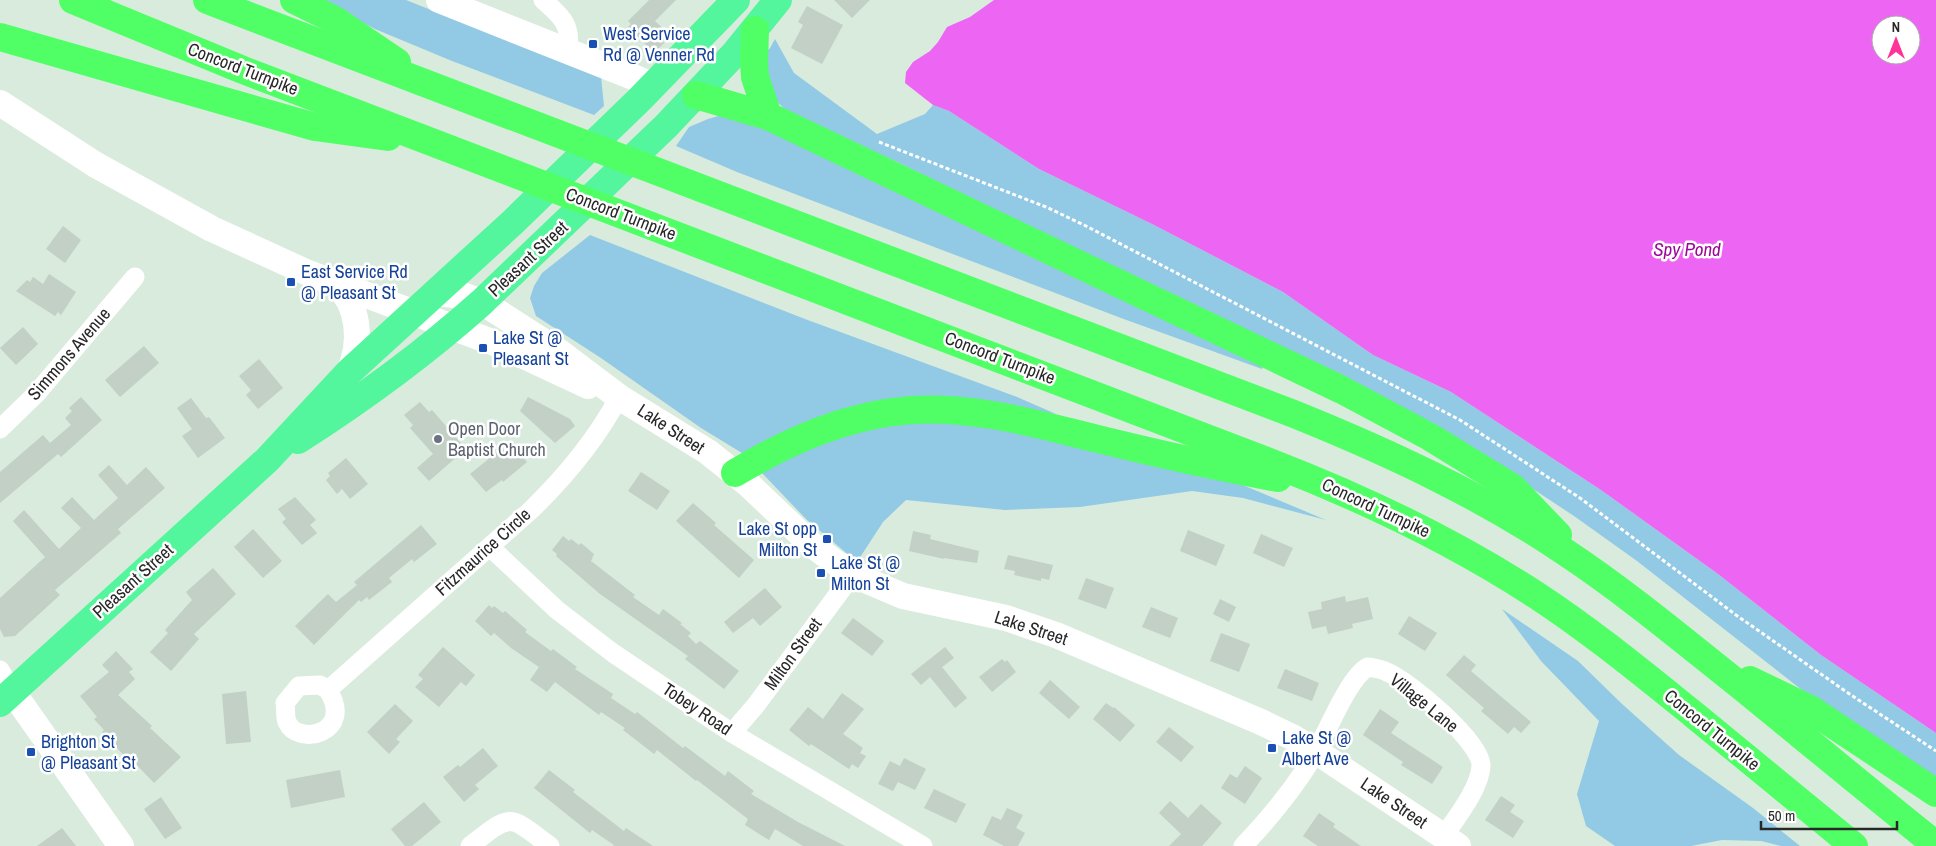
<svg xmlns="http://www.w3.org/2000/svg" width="1936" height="846" viewBox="0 0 1936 846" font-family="'Archivo Narrow',sans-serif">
<rect width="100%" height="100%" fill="#d9ebdd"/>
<!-- green -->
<g fill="#92c9e5">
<path d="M319,0H406L551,58L601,76L604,106L594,115L452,61L375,29Z"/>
<path d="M775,39L794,73L877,134L925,114L933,105L949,111L1039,169L1154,225L1283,292L1373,355L1451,392L1601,490L1718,574L1821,655L1936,733V781L1825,708L1637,561L1574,516L1486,458L1172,297L897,162L792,116L772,97L762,57L770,48Z"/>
<path d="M732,112L1263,364L1262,369L1121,318L737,172L676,146L689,127L708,119Z"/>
<path d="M590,235L805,319L1017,397L1056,414L940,399L742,453L701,428L601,358L536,316L530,298L534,286L542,273Z"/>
<path d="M906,419L979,421L1233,481L1326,520L1243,498L1192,491L1080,507L1005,510L906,500L883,522L857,562L807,520L760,471L813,440Z"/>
<path d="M1502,609L1578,661L1621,703L1679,755L1753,808L1800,846H1781L1761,841L1722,840L1691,846H1615L1586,826L1577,794L1599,721L1541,661Z"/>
</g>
<!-- water -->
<path fill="#ec66f3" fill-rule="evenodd" d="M994,0H1936V733L1821,655L1718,574L1601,490L1451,392L1373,355L1283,292L1154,225L1039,169L949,111L933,105L905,83L906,72L913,62L930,51L938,42L947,27L970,17ZM1881,25H1911V55H1881Z"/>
<!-- building -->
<g fill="#c2d0c5">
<path d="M649,0H676L655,21L671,36L654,53L628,27L631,24L628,21Z"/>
<path d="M834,0H870L852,18Z"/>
<path d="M807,6L843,25L822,64L791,48L803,25L798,22Z"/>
<path d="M63,226L81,240L65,263L46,249Z"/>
<path d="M49,274L76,292L61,315L58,312L55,316L16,291L27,280L30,282L33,277L43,284Z"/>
<path d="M23,327L38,344L16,365L0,348Z"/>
<path d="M144,346L159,363L120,397L105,380Z"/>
<path d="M259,359L283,388L258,409L246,395L251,390L239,376Z"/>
<path d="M81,397L102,420L61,457L58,454L0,503V472L43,435L50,443L71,425L65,418L72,411L69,408Z"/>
<path d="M528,397L570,419L575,426L555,443L520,411Z"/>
<path d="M191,398L206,418L209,417L225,438L198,458L182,436L192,429L177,408Z"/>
<path d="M420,402L429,412L432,410L466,449L429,481L417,468L433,454L410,428L413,425L404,415Z"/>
<path d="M514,446L527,462L503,482L502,480L486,492L470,474L502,448L506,453Z"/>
<path d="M346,458L368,484L350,499L342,489L337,494L326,480L330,476L328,473Z"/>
<path d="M109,465L127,485L146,467L165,488L118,529L121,533L55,590L60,595L15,636L4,637L0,629V598L45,557L13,521L24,510L59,549L81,528L61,508L72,497L94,520L118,498L98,475Z"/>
<path d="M641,472L670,491L657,510L628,491Z"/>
<path d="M295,497L316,520L310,525L317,533L302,545L282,522L286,519L278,509Z"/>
<path d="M693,503L716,523L714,525L754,560L739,578L676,521Z"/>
<path d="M421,525L437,544L414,562L412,559L389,578L392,582L369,600L367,597L361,602L359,600L314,645L295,626L328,594L336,602L357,585L354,582Z"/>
<path d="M253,529L282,561L263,578L234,547Z"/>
<path d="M1188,530L1225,545L1216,566L1180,551Z"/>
<path d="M913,531L931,535L930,539L979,551L977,563L944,558V559L909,551Z"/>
<path d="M1261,534L1293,548L1284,567L1253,553Z"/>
<path d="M563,536L569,541L571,539L579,545L581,543L594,554L591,561L635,595L633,597L659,615L663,609L682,623L680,624L691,633L688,636L696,644L700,641L739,671L724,689L685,659L688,656L600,594L556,556L557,554L552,550Z"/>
<path d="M1008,555L1053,565L1049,580L1041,578V581L1014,575L1015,571L1004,569Z"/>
<path d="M213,568L236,594L194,634L199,639L171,671L150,652L168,633L165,630L192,600L186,592Z"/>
<path d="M1086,578L1114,588L1106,609L1078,599Z"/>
<path d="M765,588L782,607L760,626L753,618L733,633L724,622Z"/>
<path d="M1345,596L1346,602L1368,597L1373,619L1352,624L1353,628L1328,634L1326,626L1312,629L1308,612L1322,609L1321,602Z"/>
<path d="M1220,599L1236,607L1229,622L1213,614Z"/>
<path d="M489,605L492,608L494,606L503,613L505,611L527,630L525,632L551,651L553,649L577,667L575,669L613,694L611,698L635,714L637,712L683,748L685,746L725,776L728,771L754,791L751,794L798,822L845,846H803L775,829L769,840L745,825L748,819L697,780L696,781L657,750L654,754L623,730L625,728L601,712L599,715L555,682L547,692L530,680L539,667L511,648L494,633L491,636L475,621Z"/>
<path d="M1151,607L1178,618L1170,638L1142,627Z"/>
<path d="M1409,616L1437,633L1425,651L1398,634Z"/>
<path d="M853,618L884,641L872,656L841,633Z"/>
<path d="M1221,633L1250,644L1239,672L1210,661Z"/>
<path d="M443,647L475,675L466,686L461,682L439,707L415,687L423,679L418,675Z"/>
<path d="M945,647L954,658L942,667L967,698L955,708L930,677L921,685L911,674Z"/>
<path d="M116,651L133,669L129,672L135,679L118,695L152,726L150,728L181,757L154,783L133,761L131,763L102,732L104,730L94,719L97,717L80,696L109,672L102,665Z"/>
<path d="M1464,655L1476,665L1471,671L1531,722L1521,733L1514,727L1508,734L1481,711L1484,708L1446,675Z"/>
<path d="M1002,659L1005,662L1007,660L1016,672L992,692L979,677Z"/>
<path d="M1285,669L1319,683L1312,701L1277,688Z"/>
<path d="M1050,680L1080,707L1069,719L1039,693Z"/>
<path d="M246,691L251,742L226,744L222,694Z"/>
<path d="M842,693L864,709L843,734L863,748L860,753L866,756L858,768L852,764L849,769L811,744L809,746L789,730L808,707L823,719Z"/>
<path d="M1106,703L1113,708L1114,707L1135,725L1120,742L1093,719Z"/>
<path d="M395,704L413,721L396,739L400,742L389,754L367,732Z"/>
<path d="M1380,709L1399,722L1391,733L1443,767L1432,784L1401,765L1403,762L1363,735Z"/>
<path d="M1169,727L1194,747L1181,762L1156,742Z"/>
<path d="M483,748L498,766L475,785L479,789L464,802L443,777L458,765L460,767Z"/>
<path d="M904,758L926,769L915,790L898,782L893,791L878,784L890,761L900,766Z"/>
<path d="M1245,766L1262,778L1245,804L1221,788L1230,774L1237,778Z"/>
<path d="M340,770L345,797L291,808L286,780Z"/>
<path d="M549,770L575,790L573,792L624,831L626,828L653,846H613L614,845L592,830L590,833L534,788Z"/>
<path d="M934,789L966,804L956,823L924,808Z"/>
<path d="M1501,796L1515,805L1510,812L1524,821L1513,838L1485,820Z"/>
<path d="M161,797L182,828L165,839L144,809Z"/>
<path d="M1170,801L1188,818L1201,804L1222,823L1202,846H1169L1181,834L1159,813Z"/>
<path d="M424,802L441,822L412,846H405L391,829Z"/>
<path d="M1007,808L1023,815L1016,828L1025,833L1018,846H1004L983,835L992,816L1001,820Z"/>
<path d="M1319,813L1335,824L1333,827L1361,846H1318L1303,836Z"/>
<path d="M62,828L76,846H37Z"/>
</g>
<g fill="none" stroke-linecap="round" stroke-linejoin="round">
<!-- path -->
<path stroke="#fff" stroke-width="3" stroke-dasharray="4 2.5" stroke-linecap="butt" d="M879,142L1046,207L1084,225L1460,420L1580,498L1736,615L1851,695L1936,751"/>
<!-- minor -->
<g stroke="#fff" stroke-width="19">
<path d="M543,0C561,16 573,25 567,52"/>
<path d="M0,429L36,394L135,277"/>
<path d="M490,547L557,610L613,653L732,733L923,846"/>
<path d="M0,670L12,691"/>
<path d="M328,690C355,733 298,747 287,722C285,717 286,709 285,703L299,686L320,685L328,690L531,510C566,476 596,440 619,397"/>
<path d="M732,733L756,705L853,574"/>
<path d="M470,846C513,812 508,815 550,846"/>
<path d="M1243,846C1268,820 1291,792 1310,762C1325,739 1347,678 1368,667C1374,668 1381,669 1387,672C1409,681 1482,742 1481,766C1480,788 1456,818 1444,836"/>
</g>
<!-- secondary -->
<g stroke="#fff" stroke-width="26">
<path d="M439,0L653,85"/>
<path d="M0,103L96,165L212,229L308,273L500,345L588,386"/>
<path d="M336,284C360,306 362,344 349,372"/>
<path d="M435,293L465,296L482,302L558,351L619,397L708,452L748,484L811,544L836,563L863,579L903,596L1006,618L1056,635L1261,722L1294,738L1317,752L1458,846"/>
<path d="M12,691L121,846"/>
</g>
<!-- primary -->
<g stroke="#53f69c" stroke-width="28">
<path d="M298,440C362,399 425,353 482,302L666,126L735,53L778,0"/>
<path d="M0,703L267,460L349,372L513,222L640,99L736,0"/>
</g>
<!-- motorway -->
<g stroke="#50ff65" stroke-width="28">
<path d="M73,0L243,70L1272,463C1365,499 1453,541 1536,595C1591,631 1642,673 1693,714C1747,758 1800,802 1854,846"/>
<path d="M207,0L1294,414C1388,452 1481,495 1565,552C1627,593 1684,641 1742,687C1807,740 1871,793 1936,845"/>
<path d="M294,0L335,20L397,62"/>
<path d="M755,30L754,63L755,77L768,116"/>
<path d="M0,37L315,127L388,137"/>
<path d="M696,95L768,116L1342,390L1430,437L1513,488L1558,535"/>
<path d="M735,473C790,440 847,415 911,410C974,406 1033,423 1094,438C1155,453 1216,467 1278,478"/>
<path d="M1750,680L1810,709L1936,793"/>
</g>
</g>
<!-- markers -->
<g fill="#1a4fb4" stroke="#fff" stroke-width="2">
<rect x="588" y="39" width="10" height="10" rx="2.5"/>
<rect x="286" y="277" width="10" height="10" rx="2.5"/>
<rect x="478" y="343" width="10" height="10" rx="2.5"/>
<rect x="822" y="534" width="10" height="10" rx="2.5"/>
<rect x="816" y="568" width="10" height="10" rx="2.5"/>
<rect x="1267" y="743" width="10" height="10" rx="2.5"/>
<rect x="26" y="747" width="10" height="10" rx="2.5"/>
</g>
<circle fill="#6b7280" stroke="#fff" stroke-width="2" cx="438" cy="439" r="5"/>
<g text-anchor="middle" stroke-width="5" stroke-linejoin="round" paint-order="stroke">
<!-- transit labels -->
<g font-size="18" fill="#164399" stroke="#fff" text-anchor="start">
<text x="603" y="40">West Service<tspan x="603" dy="21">Rd @ Venner Rd</tspan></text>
<text x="301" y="278">East Service Rd<tspan x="301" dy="21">@ Pleasant St</tspan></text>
<text x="493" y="344">Lake St @<tspan x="493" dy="21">Pleasant St</tspan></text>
<text x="817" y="535" text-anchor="end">Lake St opp<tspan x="817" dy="21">Milton St</tspan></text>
<text x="831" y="569">Lake St @<tspan x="831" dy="21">Milton St</tspan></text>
<text x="1282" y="744">Lake St @<tspan x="1282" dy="21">Albert Ave</tspan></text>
<text x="41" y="748">Brighton St<tspan x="41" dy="21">@ Pleasant St</tspan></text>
</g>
<!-- street labels -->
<g font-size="18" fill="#282828" stroke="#fff">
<text transform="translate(243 69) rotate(21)" y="6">Concord Turnpike</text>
<text transform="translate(621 214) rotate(21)" y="6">Concord Turnpike</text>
<text transform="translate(528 259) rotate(-43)" y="6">Pleasant Street</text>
<text transform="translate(69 354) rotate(-49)" y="6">Simmons Avenue</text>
<text transform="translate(1000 358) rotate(21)" y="6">Concord Turnpike</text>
<text transform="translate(671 429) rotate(33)" y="6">Lake Street</text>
<text transform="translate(1376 508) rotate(25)" y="6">Concord Turnpike</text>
<text transform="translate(483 552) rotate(-42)" y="6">Fitzmaurice Circle</text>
<text transform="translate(133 581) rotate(-42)" y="6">Pleasant Street</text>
<text transform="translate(1031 628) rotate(18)" y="6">Lake Street</text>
<text transform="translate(793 654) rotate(-54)" y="6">Milton Street</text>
<text transform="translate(1424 703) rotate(39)" y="6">Village Lane</text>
<text transform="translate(697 709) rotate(34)" y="6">Tobey Road</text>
<text transform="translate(1712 730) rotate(39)" y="6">Concord Turnpike</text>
<text transform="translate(1394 803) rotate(34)" y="6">Lake Street</text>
</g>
<!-- worship labels -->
<g font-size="18" fill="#5b616d" stroke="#fff" text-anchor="start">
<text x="448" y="435">Open Door<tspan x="448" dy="21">Baptist Church</tspan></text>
</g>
<!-- water labels -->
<g font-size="19" font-style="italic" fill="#9d0898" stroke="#fff">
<text x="1687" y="256">Spy Pond</text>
</g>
</g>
<!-- north arrow -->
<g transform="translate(1896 40)"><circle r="24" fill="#ffffff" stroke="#a9a9a9"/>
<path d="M0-4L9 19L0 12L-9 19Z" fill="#ff3299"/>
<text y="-8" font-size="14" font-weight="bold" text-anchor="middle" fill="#282828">N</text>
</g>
<!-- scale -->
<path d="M1761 821v8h136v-8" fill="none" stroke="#282828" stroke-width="2.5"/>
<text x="1768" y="821" font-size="15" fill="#282828" stroke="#ffffff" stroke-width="4" paint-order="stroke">50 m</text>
</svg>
